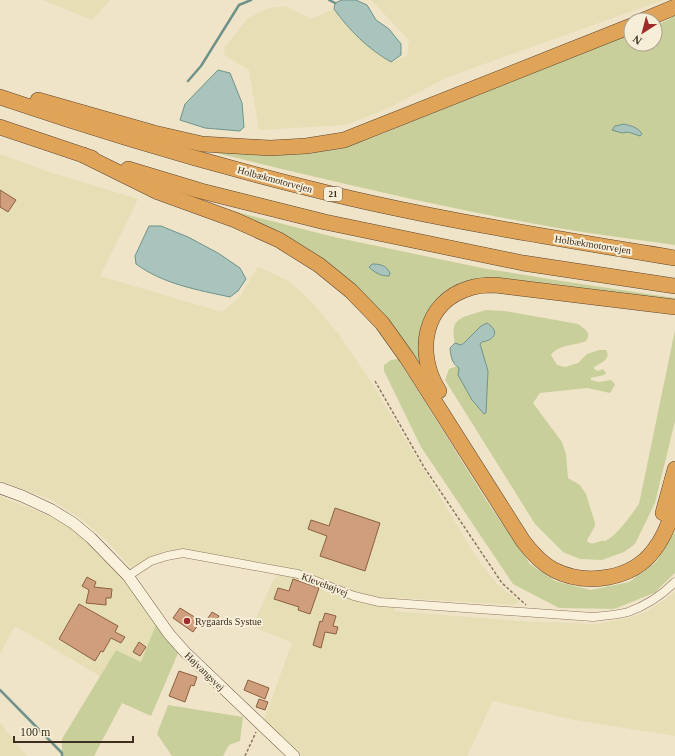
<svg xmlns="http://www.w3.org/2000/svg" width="675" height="756" viewBox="0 0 675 756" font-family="'Times New Roman',serif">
<rect width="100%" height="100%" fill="#f0e4c8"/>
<!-- farmland -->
<g fill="#e6deb5">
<path d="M43,0H110L92,20Z"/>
<path d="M371,0H663L448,77L385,110L345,125L259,130L249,70L224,55L225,47L248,18L269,8L285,6L311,19L334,9L342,21L374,52L391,62L407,56L409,40Z"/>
<path d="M0,154L46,171L138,199L100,276L222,312L239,298L258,267L287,280L308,298L338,333L370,380L477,558L497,584L520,602L513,605L399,598L394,611L519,621L595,624L629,618L648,611L675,592V736L574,720L493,701L467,756H302L264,720L292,643L252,626L274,579L285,569L185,551H164L131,568L107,541L80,518L52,500L0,481Z"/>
<path d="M0,496L54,518L77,530L113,564L157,622L141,662L116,650L100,676L15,626L0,654Z"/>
<path d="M0,723L27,756H0Z"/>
</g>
<!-- green -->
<g fill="#c9cf9b">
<path d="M675,16V245C634,239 593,234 552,227C439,207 328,180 216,153L217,151C244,153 273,156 300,154C325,153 348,145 372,138L591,48L631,34V44H655V26Z"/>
<path d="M213,206L334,237L482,268L555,280L675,298V302L513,282L449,292L421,366L348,283Z"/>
<path d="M486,310L505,311L578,324C585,329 592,333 586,341C575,346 559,344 551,355L557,365L565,367L578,363L587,354L599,350H606C612,359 600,363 594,367V369L598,371L603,369L606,373L604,375L591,378V380L599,382L611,380L614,383L615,385L610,393L587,388L540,393L533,403L562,442L566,454L568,478L580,485L586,494L595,523V526L587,540V541C593,546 595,542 601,541C605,540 604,542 607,540C619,533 631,515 639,504L675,330V421L655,503L635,544L624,552L602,560L580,559L563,552L535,524L445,380L449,369L457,366L460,368L458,375L472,400L484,414L488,371L480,344L482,342L489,341L464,343L461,345L455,343C448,316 465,317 486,310Z"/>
<path d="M398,359L490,506L530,564L555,581L591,590L629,582L656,562L675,531V573L654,593L614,609L559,608L513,584L421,447L384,371V365L391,360Z"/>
<path d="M157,622L179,651L151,716L122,703L94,756H62V739L116,650L141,662Z"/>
<path d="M168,705L243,717L240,741L229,745L223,756H172L157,734Z"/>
</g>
<!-- water -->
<g fill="#a9c4bc" stroke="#6f938a">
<path d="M342,0H356L367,5L376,20L389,29L401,44V55L391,62C368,49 349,30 334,9L335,3Z"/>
<path d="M218,70L230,73L242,103L244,127L240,131L205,128L180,120L185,104Z"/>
<path d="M624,124C631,126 638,127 642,134L640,136L628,132L622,133L612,130L615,126Z"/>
<path d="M149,226H161L188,237L218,253L240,268L246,279L238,291L230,297C198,290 163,284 136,264L135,256Z"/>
<path d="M372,264C380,264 386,265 390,273L389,276C381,276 375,273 369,267Z"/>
<path d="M487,323C500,331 495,340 482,342L480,344L488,371L486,413L484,414L472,400L458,375L459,368C452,363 451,358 450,348L455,343L461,345L464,343L481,326Z"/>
</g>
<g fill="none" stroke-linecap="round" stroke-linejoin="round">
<!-- stream -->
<g stroke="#6f938a" stroke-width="2.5">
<path d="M329,0L335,3"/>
<path d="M188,81L201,66L239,5L251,0"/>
<path d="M0,690L62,753V756"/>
</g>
</g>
<!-- building -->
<g fill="#cf9f7d" stroke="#8d5f41">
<path d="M0,190L16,200L8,212L0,207Z"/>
<path d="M335,508L380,523L365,571L320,556L327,536L308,529L311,520L329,526Z"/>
<path d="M87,577L96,582L94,587L112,589L111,598H106V605L86,603L89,590L82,586Z"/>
<path d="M293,579L319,588L310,614L298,610L299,607L274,599L278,588L289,591Z"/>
<path d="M79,604L118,626L115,632L125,637L121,643L111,638L103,652L101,651L95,661L59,639Z"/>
<path d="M180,608L201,621L193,632L173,618Z"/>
<path d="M212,612L219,616L210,628L204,624Z"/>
<path d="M325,613L336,616L333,626L338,627L336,634L325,632L321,648L313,645L320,621L322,622Z"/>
<path d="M139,642L146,647L140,656L133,652Z"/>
<path d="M179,671L197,677L194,686L191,685L185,702L169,696Z"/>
<path d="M248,680L269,688L265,699L244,690Z"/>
<path d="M259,699L268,702L265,710L256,707Z"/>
</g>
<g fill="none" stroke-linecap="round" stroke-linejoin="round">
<!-- street casing -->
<g stroke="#8d765c" stroke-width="9">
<path id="street" d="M128,576L151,561L167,556L183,553L298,574L354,596L379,602L593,617C604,616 617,615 628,612C645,606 662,595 675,582"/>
</g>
<!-- secondary casing -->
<g stroke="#6f573f" stroke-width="12">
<path id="secondary" d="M0,488L22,496L52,510L73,523L91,538L128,576L169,634L185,652L294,756"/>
</g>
<!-- highway casing -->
<g stroke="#5b4430" stroke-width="16">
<g id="highway">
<path d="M644,20L675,7"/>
<path d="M0,97C109,134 220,167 332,194C445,221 560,239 675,258"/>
<path d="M38,100L154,133L202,144L270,148L306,146L344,140L631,26"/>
<path d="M0,127L92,158"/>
<path d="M83,155L158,192L235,220L279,240L319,265L351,291L382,323L407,358L523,541C532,553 541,563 554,570C586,586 632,580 654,550C665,536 671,519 675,503"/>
<path d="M128,169L201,191L325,222L523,263L675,286"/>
<path d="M439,391C415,353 423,302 470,288C478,285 487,285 495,285L675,307"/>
<path d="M663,513L675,469"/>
</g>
</g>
<!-- path -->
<g stroke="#8d765c" stroke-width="1.5" stroke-dasharray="3 2" stroke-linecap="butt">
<path d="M375,381L424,467L502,583L526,605"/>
<path d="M245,756L256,732"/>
</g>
<!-- street -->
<use href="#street" stroke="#faf1dc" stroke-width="8"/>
<!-- secondary -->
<use href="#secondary" stroke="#faf1dc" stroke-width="11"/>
<!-- highway -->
<use href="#highway" stroke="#e0a458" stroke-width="15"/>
</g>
<!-- markers -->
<circle fill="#9e2a2b" stroke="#f7eed8" stroke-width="1.5" cx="187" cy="621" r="4"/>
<g text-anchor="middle" stroke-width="4" stroke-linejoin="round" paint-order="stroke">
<!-- shield labels -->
<rect fill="#f7eed8" stroke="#756857" stroke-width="1" x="324" y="187" width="18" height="14" rx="3"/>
<g font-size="9" font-weight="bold" fill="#3d2e20">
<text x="333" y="197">21</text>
</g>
<!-- street labels -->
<g font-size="10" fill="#3d2e20" stroke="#f7eed8">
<text transform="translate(275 179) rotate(15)" y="4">Holbækmotorvejen</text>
<text transform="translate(593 244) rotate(9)" y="4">Holbækmotorvejen</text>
<text transform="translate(325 584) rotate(21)" y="4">Klevehøjvej</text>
<text transform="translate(205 671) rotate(44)" y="4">Højvangsvej</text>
</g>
<!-- poi labels -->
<g font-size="10" fill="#3d2e20" stroke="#f7eed8" text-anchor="start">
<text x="195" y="625">Rygaards Systue</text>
</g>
</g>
<!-- north arrow -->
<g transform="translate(643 32) rotate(216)"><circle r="19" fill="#f7eed8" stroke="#ada18e"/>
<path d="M0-3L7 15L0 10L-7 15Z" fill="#9e2a2b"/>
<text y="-6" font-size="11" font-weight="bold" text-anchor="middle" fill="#3d2e20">N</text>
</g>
<!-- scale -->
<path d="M14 736v6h119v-6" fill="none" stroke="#3d2e20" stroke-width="2"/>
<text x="20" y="736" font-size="12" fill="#3d2e20" stroke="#f7eed8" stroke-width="3" paint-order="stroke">100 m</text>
</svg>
